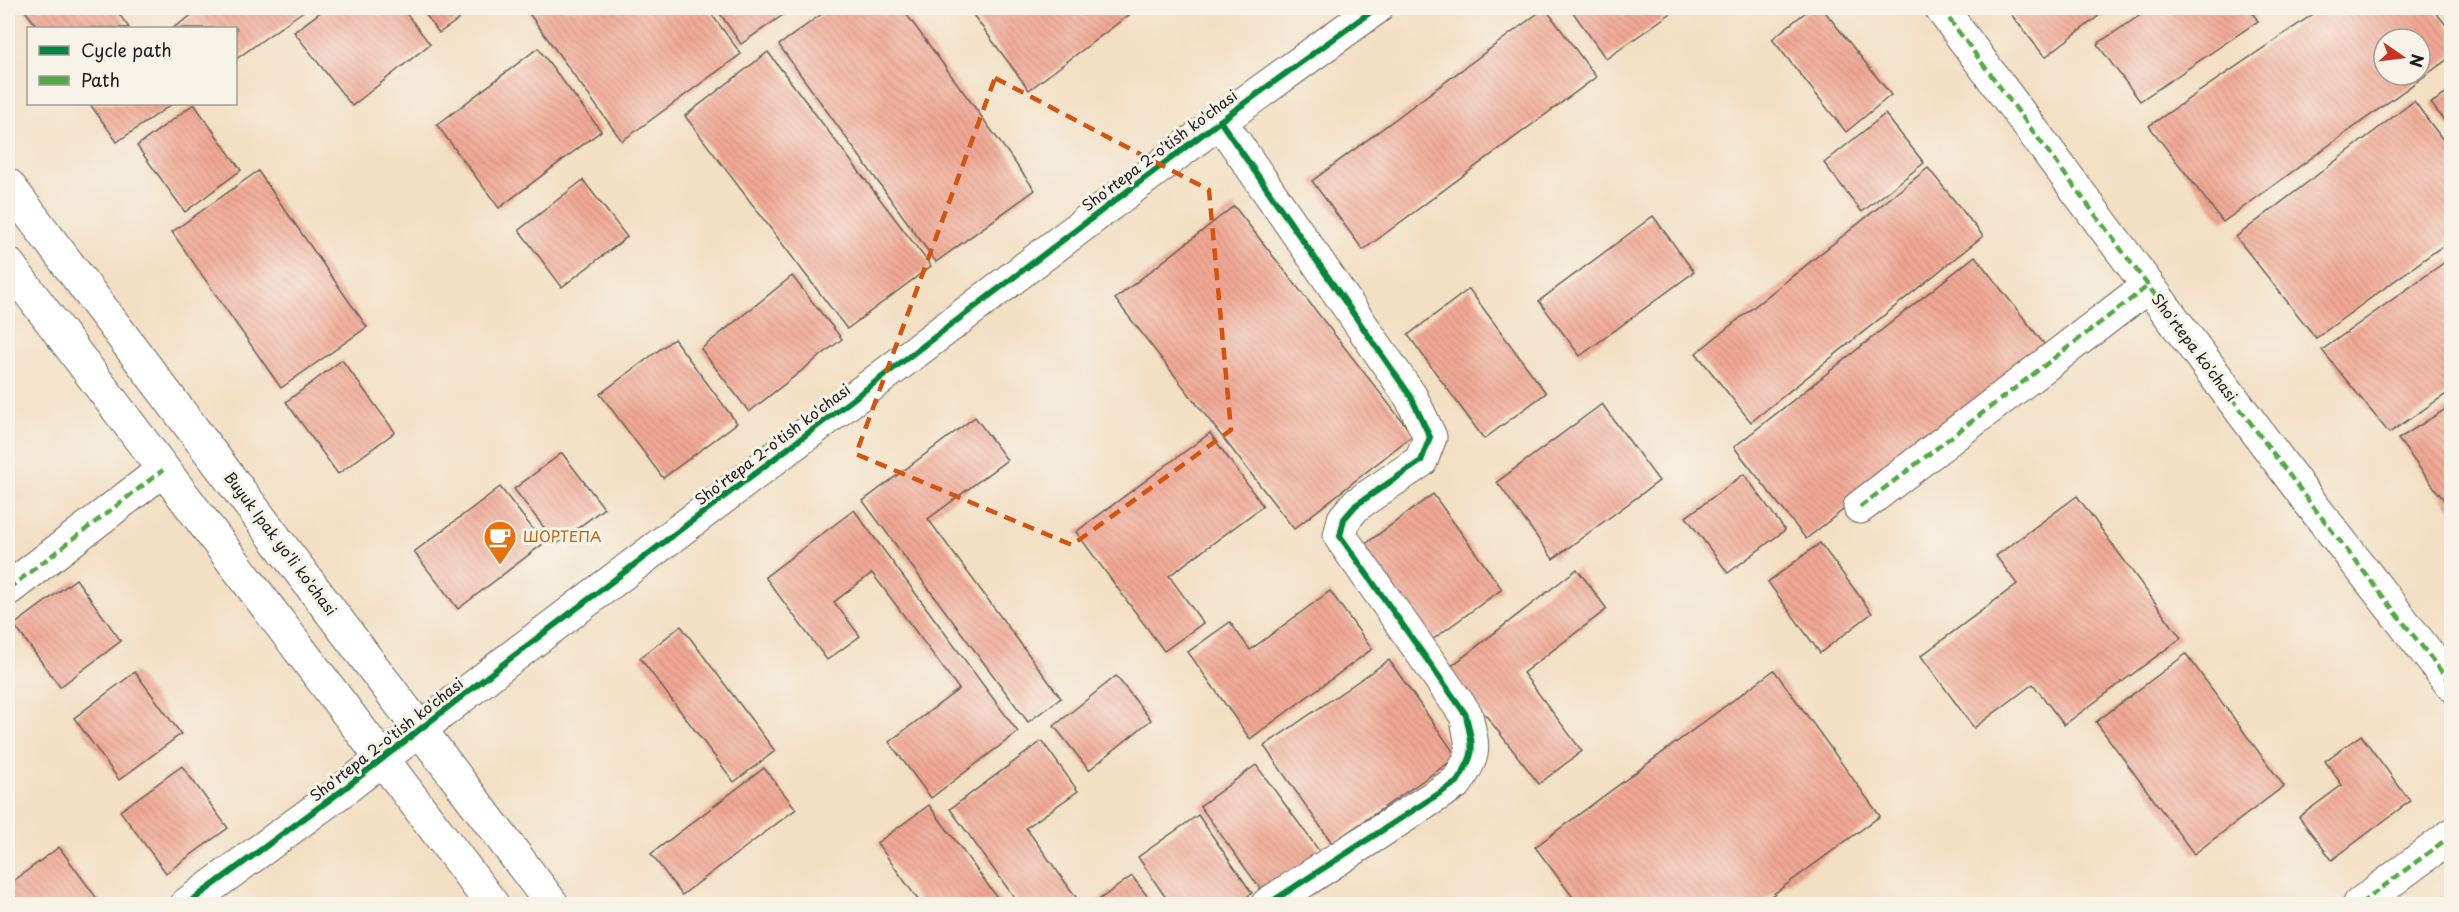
<svg xmlns="http://www.w3.org/2000/svg" width="2459" height="912" viewBox="0 0 2459 912" font-family="'Playpen Sans',sans-serif">
<defs>
<pattern id="building-back-hatch" width="6" height="6" patternUnits="userSpaceOnUse" patternTransform="scale(1.5)"><rect width="6" height="6" fill="#f1a894"/><path d="M-1 5l2 2M0 0l6 6M5-1l2 2" fill="none" stroke="#ce907f"/></pattern>
</defs>
<rect width="100%" height="100%" fill="#f7f3e8"/>
<filter id="ink" filterUnits="userSpaceOnUse"><feTurbulence type="fractalNoise" baseFrequency=".0167" numOctaves="2"/><feDisplacementMap in="SourceGraphic" scale="12" xChannelSelector="R" yChannelSelector="G"/><feConvolveMatrix kernelMatrix="1 2 1 2 8 2 1 2 1" color-interpolation-filters="sRGB"/></filter>
<filter id="wash" filterUnits="userSpaceOnUse"><feTurbulence type="fractalNoise" baseFrequency=".008" numOctaves="4" result="noise"/><feDisplacementMap in="SourceGraphic" scale="24" xChannelSelector="R" yChannelSelector="G"/><feGaussianBlur stdDeviation="1.35" result="paint"/><feColorMatrix in="noise" values="0 0 0 0 0 0 0 0 0 0 0 0 0 0 0 0 0 1.4 0 .05"/><feComposite in="paint" operator="in"/></filter>
<g filter="url(#wash)">
<rect width="100%" height="100%" fill="#f3dfc3"/>
<g id="blocks">
<!-- building -->
<g fill="url(#building-back-hatch)" fill-rule="evenodd">
<path d="M23,8H115L129,28H38Z"/>
<path d="M202,8H303L305,10L236,59V28H173Z"/>
<path d="M326,8H402L430,44L352,106L294,32Z"/>
<path d="M421,8H475L439,33Z"/>
<path d="M525,8H707L741,54L622,141Z"/>
<path d="M716,8H793L741,44Z"/>
<path d="M830,8H902L1035,190L936,262L779,45Z"/>
<path d="M968,8H1125L1130,14L1029,90Z"/>
<path d="M1545,8L1596,77L1363,250L1312,181Z"/>
<path d="M1570,8H1678L1606,59Z"/>
<path d="M1811,8H1822L1891,95L1846,132L1772,39Z"/>
<path d="M2006,8H2109L2045,57Z"/>
<path d="M2151,8H2249L2258,21L2140,101L2097,44Z"/>
<path d="M2322,8H2432L2452,32V56L2223,222L2149,126ZM2384,39H2420V75H2384Z"/>
<path d="M538,48L601,131L499,208L437,125Z"/>
<path d="M768,52L931,266L847,329L685,116Z"/>
<path d="M2452,90V131L2431,103Z"/>
<path d="M2414,101L2452,152V239L2316,338L2236,237Z"/>
<path d="M90,104H172L117,142Z"/>
<path d="M194,104L241,170L185,212L137,146Z"/>
<path d="M1885,114L1924,163L1862,212L1824,163Z"/>
<path d="M1928,168L1983,236L1751,422L1696,353Z"/>
<path d="M258,171L367,327L281,388L172,232Z"/>
<path d="M583,180L627,237L562,287L519,230Z"/>
<path d="M1234,206L1413,435L1294,529L1115,299Z"/>
<path d="M1653,216L1694,272L1580,356L1539,301Z"/>
<path d="M1975,256L2048,349L1806,539L1734,447Z"/>
<path d="M2452,257V390L2389,433L2322,350Z"/>
<path d="M792,276L842,339L749,412L701,349Z"/>
<path d="M1469,289L1546,393L1484,439L1408,335Z"/>
<path d="M674,339L737,423L663,478L600,394Z"/>
<path d="M342,360L395,432L338,474L286,402Z"/>
<path d="M1602,404L1659,481L1553,559L1497,482Z"/>
<path d="M2452,405V511L2398,439Z"/>
<path d="M975,417L1007,460L928,519L1061,698L1028,722L863,501Z"/>
<path d="M1210,433L1263,506L1169,576L1203,623L1164,651L1076,532Z"/>
<path d="M562,453L604,508L557,544L514,489Z"/>
<path d="M1744,474L1785,530L1728,573L1686,517Z"/>
<path d="M500,487L544,543L458,609L414,552Z"/>
<path d="M1433,494L1502,589L1429,642L1360,548Z"/>
<path d="M2077,496L2181,638L2064,725L2033,684L1974,728L1921,656L2017,584L1996,556Z"/>
<path d="M854,510L1018,732L931,798L889,742L959,689L872,573L834,602L860,636L827,660L765,577Z"/>
<path d="M1820,543L1872,613L1820,653L1768,582Z"/>
<path d="M1577,569L1607,609L1523,673L1582,751L1539,784L1449,668Z"/>
<path d="M76,579L121,641L60,687L14,625Z"/>
<path d="M1330,591L1372,649L1250,739L1188,652L1230,622L1250,650Z"/>
<path d="M681,626L775,751L734,782L640,658Z"/>
<path d="M2186,654L2284,786L2194,854L2096,722Z"/>
<path d="M1389,660L1457,757L1332,843L1264,746Z"/>
<path d="M1774,670L1880,816L1760,904H1578L1535,847Z"/>
<path d="M135,672L181,734L119,780L74,718Z"/>
<path d="M1116,676L1151,720L1089,770L1054,726Z"/>
<path d="M2361,735L2410,801L2332,860L2299,817L2342,785L2325,761Z"/>
<path d="M1042,741L1078,791L1026,828L1081,904H1019L950,809Z"/>
<path d="M1256,765L1320,852L1264,894L1200,806Z"/>
<path d="M182,766L228,828L166,873L120,811Z"/>
<path d="M764,768L796,809L682,895L651,854Z"/>
<path d="M929,805L1002,904H921L877,843Z"/>
<path d="M1198,815L1252,893L1236,904H1170L1138,857Z"/>
<path d="M59,847L101,904H8V885Z"/>
<path d="M1132,876L1153,904H1093Z"/>
</g>
</g>
</g>
<g filter="url(#ink)">
<use href="#blocks" fill-opacity="0" stroke="#676056" stroke-width="1.5"/>
<g fill="none" stroke-linecap="round" stroke-linejoin="round">
<!-- minor casing -->
<g stroke="#676056" stroke-width="35">
<g id="minor">
<path d="M1941,8L2308,500L2452,685"/>
<path d="M1220,121L1411,397L1430,437L1421,461L1356,505L1344,519L1340,536L1466,715C1473,749 1477,751 1457,782L1268,904"/>
<path d="M1860,507L2148,286"/>
<path d="M8,589L163,470"/>
<path d="M187,904L340,792L507,661L1220,121L1376,8"/>
<path d="M2360,904L2452,835"/>
</g>
</g>
<!-- major casing -->
<g stroke="#676056" stroke-width="35">
<g id="major">
<path d="M8,185L552,904"/>
<path d="M8,264L492,904"/>
</g>
</g>
<!-- minor -->
<use href="#minor" stroke="#fff" stroke-width="33"/>
<!-- major -->
<use href="#major" stroke="#fff" stroke-width="33"/>
<!-- quiet -->
<g stroke="#52a943" stroke-width="4.5" stroke-dasharray="9 4.5" stroke-linecap="butt">
<path d="M1941,8L2308,500L2452,685"/>
<path d="M1860,507L2148,286"/>
<path d="M8,589L163,470"/>
<path d="M2360,904L2452,835"/>
</g>
<!-- cycleway casing -->
<g stroke="#f7f3e8" stroke-width="10">
<g id="cycleway">
<path d="M1220,121L1411,397L1430,437L1421,461L1356,505L1344,519L1340,536L1466,715C1473,749 1477,751 1457,782L1268,904"/>
<path d="M187,904L340,792L507,661L1220,121L1376,8"/>
</g>
</g>
<!-- cycleway -->
<use href="#cycleway" stroke="#00873e" stroke-width="6"/>
</g>
</g>
<!-- marked area -->
<path fill="none" stroke="#d4530e" stroke-width="4.5" stroke-dasharray="12 8" stroke-linejoin="round" d="M995,78L1209,190L1231,430L1072,545L856,454Z"/>
<!-- icons -->
<defs>
<g id="cafe-pin" transform="scale(1.725)"><path d="M0 17L-7.5 6A9.5 9.5 0 1 1 7.5 6Z" fill="#e8710a" stroke="#f7f3e8"/><path d="M-5.5-4.5H6V0H3Q3 3.5 0 3.5H-2.5Q-5.5 3.5-5.5 0ZM3-3.2v2h1.7v-2ZM-6 4.5H4V6H-6Z" fill="#fff"/></g>
</defs>
<g fill-rule="evenodd">
<use href="#cafe-pin" x="500" y="537"/>
</g>
<g text-anchor="middle" stroke-width="6" stroke-linejoin="round" paint-order="stroke">
<!-- street labels -->
<g font-size="15" fill="#1c1c1c" stroke="#f7f3e8">
<text transform="translate(1160 151) rotate(-37)" y="5">Sho'rtepa 2-o'tish ko'chasi</text>
<text transform="translate(2194 348) rotate(53)" y="5">Sho'rtepa ko'chasi</text>
<text transform="translate(773 445) rotate(-37)" y="5">Sho'rtepa 2-o'tish ko'chasi</text>
<text transform="translate(280 544) rotate(53)" y="5">Buyuk Ipak yo'li ko'chasi</text>
<text transform="translate(387 740) rotate(-38)" y="5">Sho'rtepa 2-o'tish ko'chasi</text>
</g>
<!-- food labels -->
<g font-size="15" fill="#c56008" stroke="#f7f3e8" text-anchor="start">
<text x="523" y="542">ШОРТЕПА</text>
</g>
</g>
<!-- margin -->
<rect width="2459" height="912" fill="none" stroke="#f7f3e8" stroke-width="30"/>
<!-- legend -->
<rect x="27" y="27" width="210" height="78" fill="#f7f3e8" stroke="#9f9d96" stroke-width="1.5"/>
<rect x="39" y="46" width="30" height="9" fill="#00873e" stroke="#9f9d96" stroke-width="1.5"/>
<text x="81" y="57" font-size="18" fill="#1c1c1c">Cycle path</text>
<rect x="39" y="76" width="30" height="9" fill="#52a943" stroke="#9f9d96" stroke-width="1.5"/>
<text x="81" y="87" font-size="18" fill="#1c1c1c">Path</text>
<!-- north arrow -->
<g transform="translate(2402 57) rotate(104)"><circle r="28" fill="#f7f3e8" stroke="#9f9d96" stroke-width="1.5"/>
<path d="M0-4.5L10 22L0 15L-10 22Z" fill="#c8321e"/>
<text y="-9" font-size="16" font-weight="bold" text-anchor="middle" fill="#1c1c1c">N</text>
</g>
</svg>
